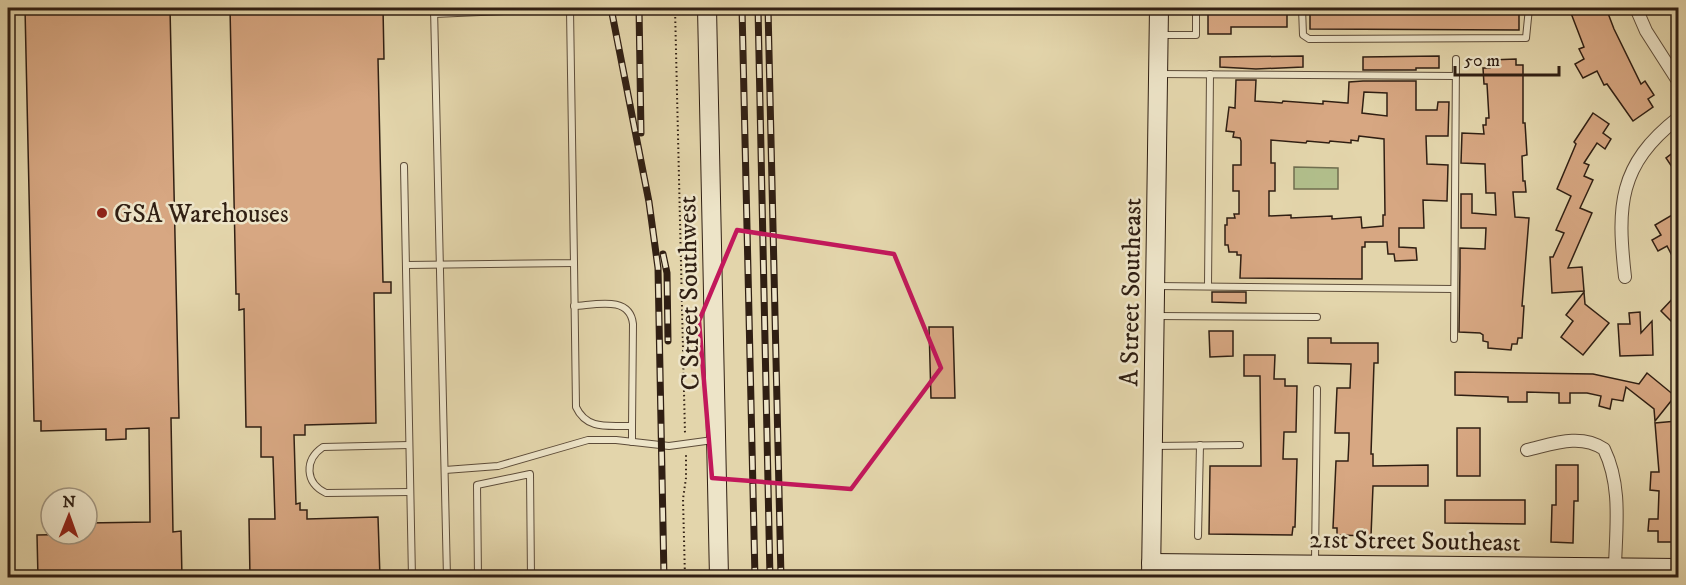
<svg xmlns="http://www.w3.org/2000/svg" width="1686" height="585" viewBox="0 0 1686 585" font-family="'IM FELL DW Pica',serif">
<rect width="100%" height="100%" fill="#e3d5ab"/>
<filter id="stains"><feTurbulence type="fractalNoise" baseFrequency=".00333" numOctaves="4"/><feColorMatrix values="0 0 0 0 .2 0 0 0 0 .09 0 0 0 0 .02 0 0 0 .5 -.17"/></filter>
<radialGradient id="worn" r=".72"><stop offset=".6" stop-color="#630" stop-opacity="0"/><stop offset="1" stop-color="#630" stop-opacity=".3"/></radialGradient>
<!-- green -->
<path fill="#b1be8b" stroke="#706e4f" stroke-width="1.5" d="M1294,167L1338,168V189H1294Z"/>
<!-- building -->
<g fill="#d7a782" stroke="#301f13" stroke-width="1.5" fill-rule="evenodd">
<path d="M25,8H170L179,418H171L173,532L181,531L182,578H38L37,535L87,534V523L150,522L149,428L126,429V439L106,440V429L41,431V421H34Z"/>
<path d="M230,8H383L384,59H378L383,282H391V293H374L376,423L305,425V435H294L296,504L300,503V510H307V519L378,517L380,578H250L249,519H275L273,457H261V427H246L244,309L239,310V294H236Z"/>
<path d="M1208,8H1287V27H1231V34H1208Z"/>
<path d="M1310,8H1519V30L1310,29Z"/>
<path d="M1569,8H1606L1614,29L1641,84L1645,81L1654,95L1648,99L1653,107L1633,121L1607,84L1604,85L1597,71L1583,78L1575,64L1584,59L1579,49L1584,47Z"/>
<path d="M1303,56V67L1256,69L1220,67V57Z"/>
<path d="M1439,56V68H1416V70H1363V57Z"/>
<path d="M1516,59V65H1523V123H1525L1527,155L1522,156L1523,181H1525L1526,192H1513L1515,217L1529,218L1522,306H1524L1522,338H1518L1517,344H1512L1511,350L1488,348V342L1483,341V335L1480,333L1459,332L1460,267V248L1485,249L1486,228H1461V194H1472V213L1496,215L1495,193H1486L1485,164L1461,163L1462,133L1484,134L1483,125H1486V118H1489L1487,84H1484L1483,68H1490V60Z"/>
<path d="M1236,80H1256L1255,101L1282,103L1283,101L1323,104V101L1347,103H1348L1349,82L1363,81H1416V110H1437L1438,102H1449L1448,136H1426L1427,164L1448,165L1447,201L1423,200L1424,228H1399V247L1416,248L1417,260L1395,261L1394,254H1388L1387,242H1365V247H1362V279L1240,278L1241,255H1237V252H1229L1228,245H1225V225H1227V218H1235L1234,214H1239V191H1233V165H1241V141L1240,138L1233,137L1234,132L1226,131L1229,107L1235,108ZM1364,92L1387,93V116L1362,113ZM1359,136L1384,139L1385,215H1383V226L1362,228L1361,217L1332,219V216L1291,218V215L1269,216V191H1275V163H1271V140L1306,143L1307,141L1329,143L1330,141L1351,143V140L1358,141Z"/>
<path d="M1593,113L1609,124L1603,133L1611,139L1605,149L1597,143L1584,163L1589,165L1584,176L1593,180L1580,208L1592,213L1568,268L1582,267L1584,291L1552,293L1550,257H1553L1564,233L1556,230L1571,196L1557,189L1576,144L1574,142Z"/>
<path d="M1678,149V176L1666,158Z"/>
<path d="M1672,215L1678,226V267L1667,246L1658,251L1652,240L1661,235L1655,225Z"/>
<path d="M1212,292H1246V303L1212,302Z"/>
<path d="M1584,292L1585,304L1609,323L1583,355L1561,337L1573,321L1566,315Z"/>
<path d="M1678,293V328L1661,311Z"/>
<path d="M1640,312L1641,333L1652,321L1653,355L1620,356L1618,324H1630L1629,313Z"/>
<path d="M929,327H953L955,398H931Z"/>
<path d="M1209,331H1233V356L1210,357Z"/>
<path d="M1308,338H1331V343H1378V363H1374L1371,454H1373V466L1428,465V486H1373L1371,536L1337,535V528H1333L1336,461H1348L1349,440V433H1335L1337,388H1350L1351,364L1308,363Z"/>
<path d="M1244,355H1275L1274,379H1285V386H1297L1296,432H1284L1283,459H1297L1295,527H1293L1292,535L1209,534L1210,466H1261L1260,376H1244Z"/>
<path d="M1455,372L1593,374L1639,384L1647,373L1675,396L1655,421L1654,409L1626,387L1623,401L1612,399L1610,409L1599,406L1601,396L1587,393H1570V403H1559V393L1527,392V402H1508V397L1455,395Z"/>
<path d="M1677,421L1678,542H1658V531H1648L1649,519H1658L1659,491L1650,490L1651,472H1659L1655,423Z"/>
<rect x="1457" y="428" width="23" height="48"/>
<path d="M1556,465H1578V501H1574L1573,543L1551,542L1552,505H1556Z"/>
<path d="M1445,500H1525V524L1445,523Z"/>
</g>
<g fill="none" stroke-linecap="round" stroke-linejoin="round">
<!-- lane casing -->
<g stroke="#5d4c39" stroke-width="8">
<g id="lane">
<path d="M434,8L447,578"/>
<path d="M1302,8L1303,35L1309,39L1526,38L1529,8"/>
<path d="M434,14L570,8"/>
<path d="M1160,35H1196V8"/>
<path d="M1160,74L1456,76"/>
<path d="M404,166L412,578"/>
<path d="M574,263L576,407C587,431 610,425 632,426V442"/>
<path d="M406,265L574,263L570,10"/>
<path d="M1156,286L1454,289"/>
<path d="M1208,286L1210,74"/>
<path d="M574,306C595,305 630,295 633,324L632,426"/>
<path d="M1156,316L1317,317"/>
<path d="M1454,339L1456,59"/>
<path d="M409,445L323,447C304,460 305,483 326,493L410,492"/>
<path d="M1154,446L1240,445"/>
<path d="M8,469L9,578"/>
<path d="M445,470L498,466L588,440H616L669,446L713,440"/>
<path d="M1198,536L1200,445"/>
<path d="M1315,562L1317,389"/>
<path d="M478,578L477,485L530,474L531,578"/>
</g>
</g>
<!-- street casing -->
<g stroke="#5d4c39" stroke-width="14">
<g id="street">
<path d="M1636,8L1646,31L1678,81"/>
<path d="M1625,277C1617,206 1618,165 1678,118"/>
<path d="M1527,450C1553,444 1580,433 1604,449C1622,486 1616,527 1615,567"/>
</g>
</g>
<!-- secondary casing -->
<g stroke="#301f13" stroke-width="20">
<g id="secondary">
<path d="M707,8L719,578"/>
<path d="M1151,563L1678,568"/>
<path d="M1151,578L1159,8"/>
</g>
</g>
<!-- path -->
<g stroke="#301f13" stroke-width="2" stroke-dasharray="1.5 3" stroke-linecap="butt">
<path d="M675,8L685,434"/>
<path d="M685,578L683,499L686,478V454"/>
</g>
<!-- lane -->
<use href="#lane" stroke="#ede4c8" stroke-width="6"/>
<!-- street -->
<use href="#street" stroke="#ede4c8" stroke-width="12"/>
<!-- secondary -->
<use href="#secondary" stroke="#ede4c8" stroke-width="18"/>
<!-- rail casing -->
<g stroke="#301f13" stroke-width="7">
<g id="rail">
<path d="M611,8L649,202L658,268L664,578"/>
<path d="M639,8L641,133"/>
<path d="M742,8L755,578"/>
<path d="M758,8L770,578"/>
<path d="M768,8L781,578"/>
<path d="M663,254L667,273L668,341"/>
</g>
</g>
<!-- rail -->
<use href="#rail" stroke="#ede4c8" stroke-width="4.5" stroke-dasharray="14" stroke-linecap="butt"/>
</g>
<!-- marked area -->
<path fill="none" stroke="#c2185b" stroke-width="4.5" stroke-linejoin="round" d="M737,230L894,254L941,368L851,489L712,478L699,321Z"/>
<!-- markers -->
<circle fill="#8f2418" stroke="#ede4c8" stroke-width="2" cx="102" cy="213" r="6"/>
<g text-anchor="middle" stroke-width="5" stroke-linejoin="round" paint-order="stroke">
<!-- poi labels -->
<g font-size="26" fill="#301f13" stroke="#ede4c8" text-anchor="start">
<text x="114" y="222">GSA Warehouses</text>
</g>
<!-- street labels -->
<g font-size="26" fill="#301f13" stroke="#ede4c8">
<text transform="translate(1130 292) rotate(-89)" y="9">A Street Southeast</text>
<text transform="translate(688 293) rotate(-91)" y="9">C Street Southwest</text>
<text transform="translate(1415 540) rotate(1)" y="9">21st Street Southeast</text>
</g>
</g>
<!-- margin -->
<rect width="1686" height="585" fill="none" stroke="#e3d5ab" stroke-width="30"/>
<rect x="9" y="9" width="1668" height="567" fill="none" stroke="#301f13" stroke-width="3"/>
<rect x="15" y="15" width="1656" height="555" fill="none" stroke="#301f13" stroke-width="1.5"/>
<!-- north arrow -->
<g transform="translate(69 516) rotate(1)"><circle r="28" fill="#ede4c8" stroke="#a19580" stroke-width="1.5"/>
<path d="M0-4.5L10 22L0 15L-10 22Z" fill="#8f2418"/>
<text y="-9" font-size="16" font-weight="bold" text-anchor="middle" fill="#301f13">N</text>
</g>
<!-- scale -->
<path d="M1455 66v9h104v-9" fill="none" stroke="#301f13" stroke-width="3"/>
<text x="1464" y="66" font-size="18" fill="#301f13" stroke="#ede4c8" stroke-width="4.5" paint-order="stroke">50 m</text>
<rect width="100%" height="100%" filter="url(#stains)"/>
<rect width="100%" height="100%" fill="url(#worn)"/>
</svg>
